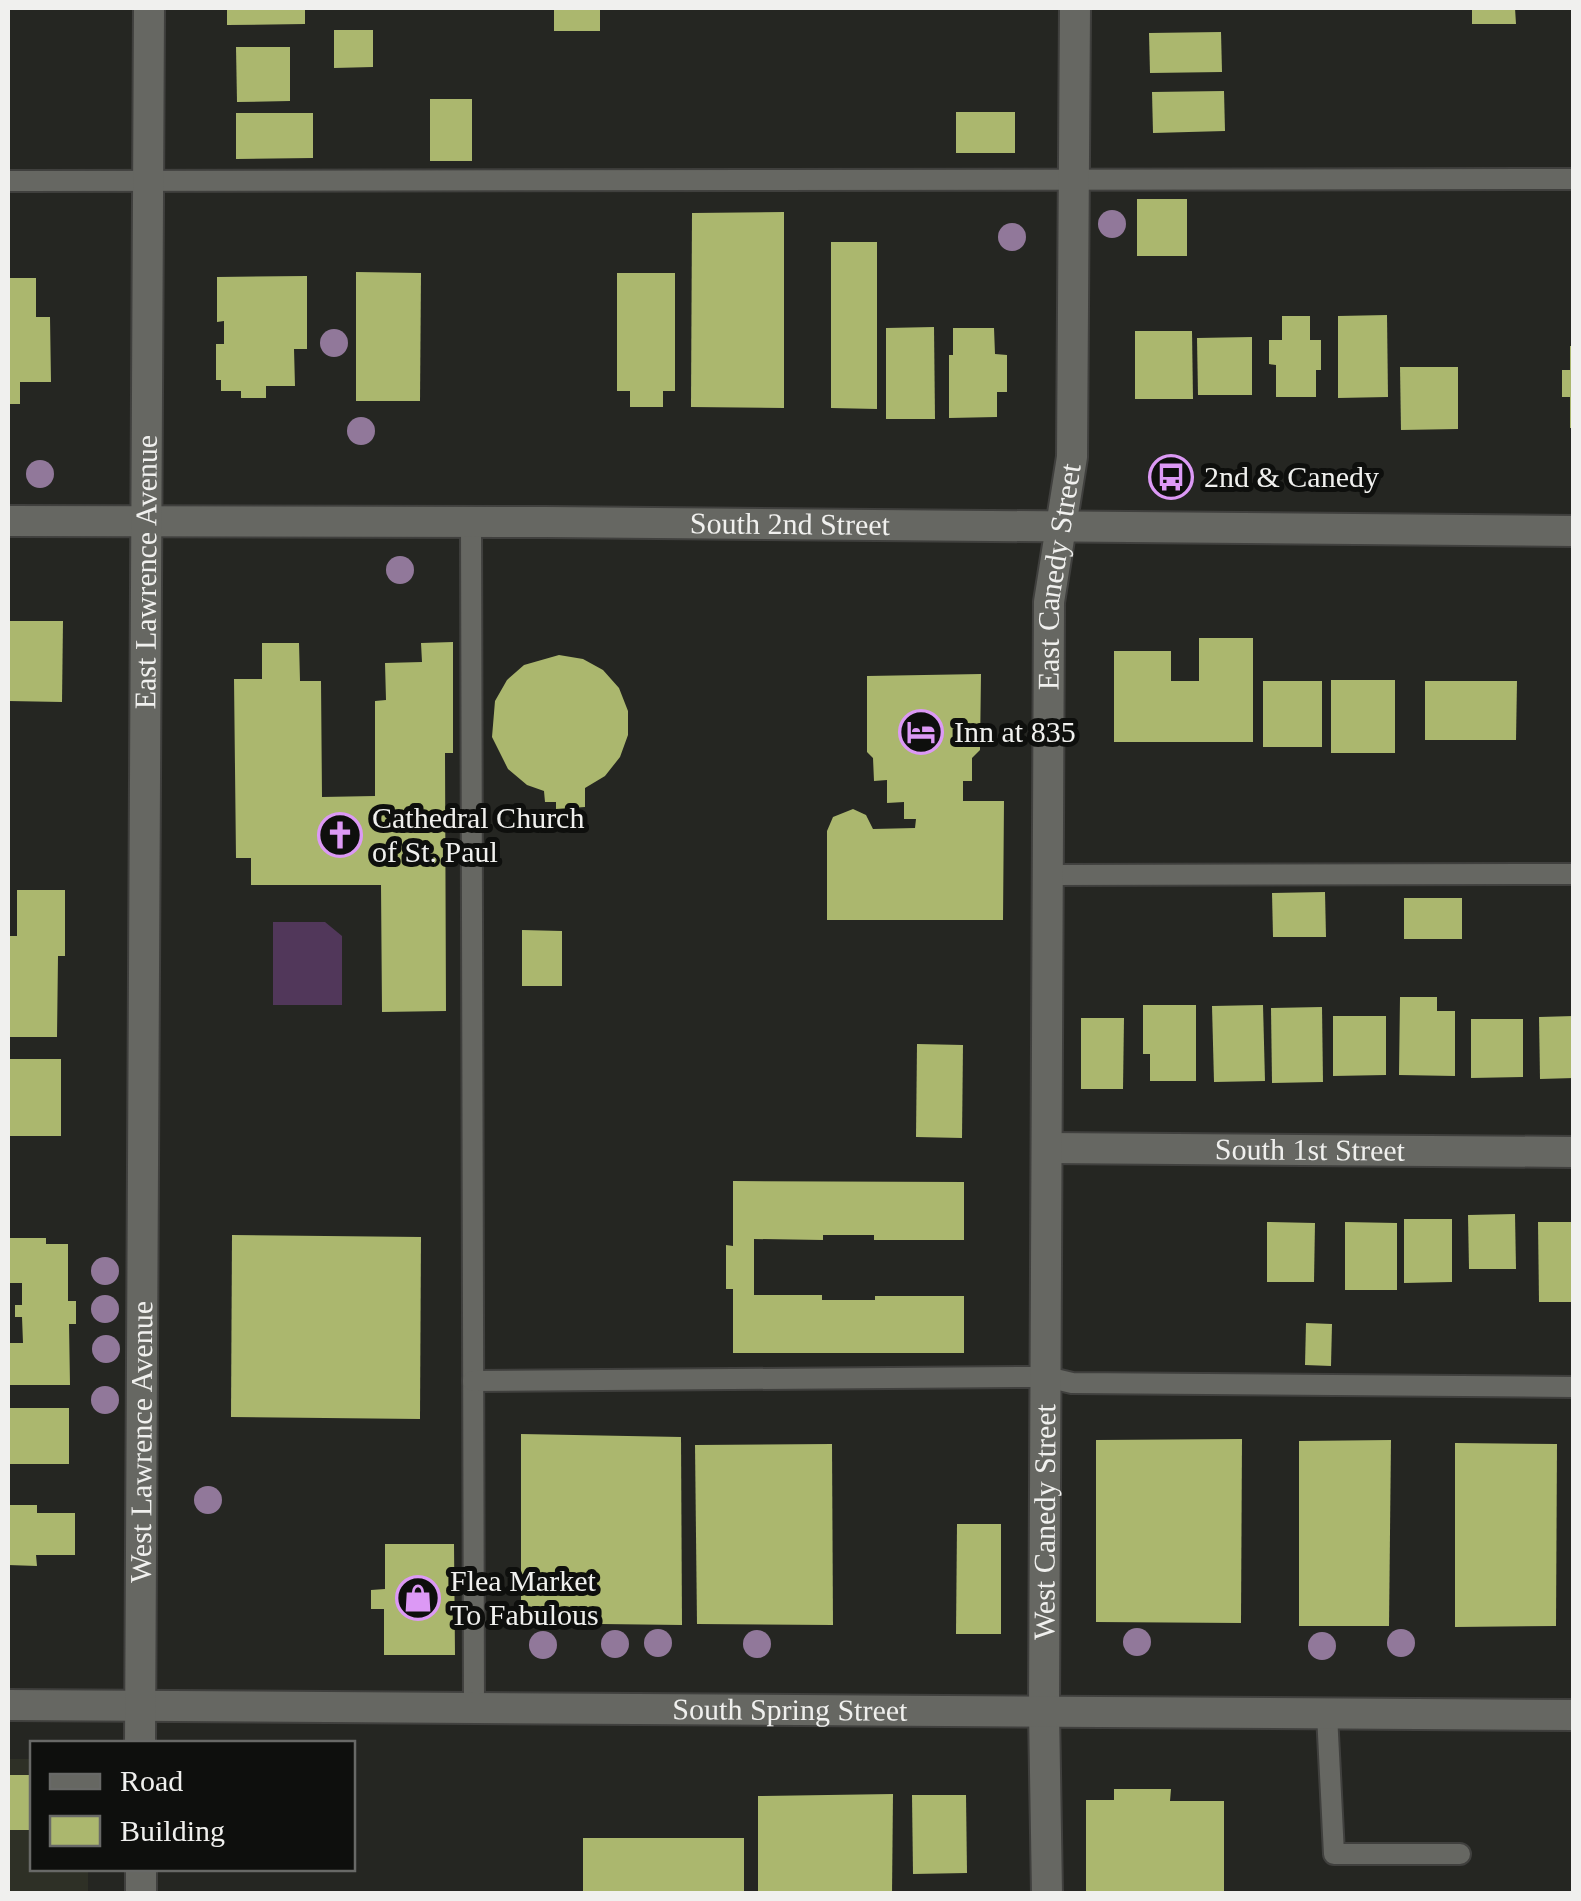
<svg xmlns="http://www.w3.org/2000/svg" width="1581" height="1901" viewBox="0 0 1581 1901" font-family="'Times New Roman',serif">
<rect width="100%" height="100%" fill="#252622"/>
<!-- built -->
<path fill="#2e3026" d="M8,1759H32V1868L88,1869V1893H8Z"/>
<!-- green -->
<path fill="#51375a" d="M273,922H325L342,936V1005H273Z"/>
<!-- building -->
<g fill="#abb76e">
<path d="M227,8H305V24L227,25Z"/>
<rect x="554" y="8" width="46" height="23"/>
<path d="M1472,8H1515L1516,24H1472Z"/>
<path d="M334,30H373V67L334,68Z"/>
<path d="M1221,32L1222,72L1150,73L1149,33Z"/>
<path d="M236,47H290V101L237,102Z"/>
<path d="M1224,91L1225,131L1153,133L1152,92Z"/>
<rect x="430" y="99" width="42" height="62"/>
<rect x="956" y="112" width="59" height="41"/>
<path d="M236,113H313V158L236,159Z"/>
<rect x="1137" y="199" width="50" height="57"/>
<path d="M784,212V408L691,407L692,213Z"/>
<path d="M831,242H877V409L831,408Z"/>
<path d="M356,272L421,273L420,401H356Z"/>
<path d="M617,273H675V391H663V407H630V391H617Z"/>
<path d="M307,276V349H294L295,386H266V398H241V391H221V380H216V344H224V321L217,322V277Z"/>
<path d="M8,278H36V317H50L51,382H20V404H8Z"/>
<path d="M1387,315L1388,397L1338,398V316Z"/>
<path d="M1282,316H1310V340H1321V370H1316V397H1276V365L1269,364V340H1282Z"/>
<path d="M934,327L935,419H886V328Z"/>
<path d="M953,328H994L995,354L1007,355V392H997V417L949,418V355H953Z"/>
<path d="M1135,331H1192L1193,399H1135Z"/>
<path d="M1252,337V395H1198L1197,338Z"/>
<path d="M1570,346H1574V428H1570V397H1562V370H1570Z"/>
<path d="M1400,367H1458V429L1401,430Z"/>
<path d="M8,621H63L62,702L8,701Z"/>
<path d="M1199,638H1253V742H1114V651H1171V681H1199Z"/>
<path d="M453,642V753H445L446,1011L382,1012L381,885H251V858H236L234,679H262V643H299L300,681H321L322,797L375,796V701L386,700L385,663L422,662L421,643Z"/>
<path d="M559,655L583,659L603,670L619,688L628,711V735L620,757L605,776L585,788V807L556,809V802H545L544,791L527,785L508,769L492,737L495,701L507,680L524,665Z"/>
<path d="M981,674L980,750L972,758V781H963V801H1004L1003,920H827V831L833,817L853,809L866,815L873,829L915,828L916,819H904V802L887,803V780L874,781L873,758L867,752V676Z"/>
<rect x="1331" y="680" width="64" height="73"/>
<rect x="1263" y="681" width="59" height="66"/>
<path d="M1425,681H1517L1516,740H1425Z"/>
<path d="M17,890H65V956H58L57,1037H8V936H17Z"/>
<path d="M1325,892L1326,937H1273L1272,893Z"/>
<rect x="1404" y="898" width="58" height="41"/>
<path d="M522,930L562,931V986H522Z"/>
<path d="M1400,997H1437V1011H1455V1076L1399,1075Z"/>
<path d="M1143,1005H1196V1081H1150V1054H1143Z"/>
<path d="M1263,1005L1265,1081L1214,1082L1212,1006Z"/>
<path d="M1322,1007L1323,1082L1272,1083L1271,1008Z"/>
<path d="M1333,1016H1386V1075L1333,1076Z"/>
<path d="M1574,1016V1078L1540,1079L1539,1017Z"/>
<path d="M1081,1018H1124L1123,1089H1081Z"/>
<path d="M1471,1019H1523V1077L1471,1078Z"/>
<path d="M917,1044L963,1045L962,1138L916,1137Z"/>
<rect x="8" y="1059" width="53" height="77"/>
<path d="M733,1181L964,1182V1240H874V1235H823V1240L754,1239V1295H822V1300H875V1296H964V1353H733V1289H726V1245L733,1246Z"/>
<path d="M1515,1214L1516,1269H1469L1468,1215Z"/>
<path d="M1404,1219H1452V1282L1404,1283Z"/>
<path d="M1267,1222L1315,1223L1314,1282H1267Z"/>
<path d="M1345,1222L1397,1223V1290H1345Z"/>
<path d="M1538,1222H1574V1302H1539Z"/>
<path d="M232,1235L421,1237L420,1419L231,1417Z"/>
<path d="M8,1238H46V1244H68V1301H76V1324H69L70,1385H8V1343H23L22,1317H15V1305H22V1283H8Z"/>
<path d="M1306,1323L1332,1324L1331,1366L1305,1365Z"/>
<rect x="8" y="1408" width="61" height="56"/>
<path d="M521,1434L681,1437L682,1625L521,1623Z"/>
<path d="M1242,1439L1241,1623L1096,1622V1440Z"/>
<path d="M1391,1440L1389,1626H1299V1441Z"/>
<path d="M1455,1443L1557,1444L1556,1626L1455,1627Z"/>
<path d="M832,1444L833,1625L697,1624L695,1445Z"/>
<path d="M8,1505H37V1513H75V1555H36L37,1566L8,1565Z"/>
<path d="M957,1524H1001V1634H956Z"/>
<path d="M385,1544H454L455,1655H384V1609H371V1590L385,1589Z"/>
<rect x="8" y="1775" width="24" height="55"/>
<path d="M1114,1789H1171L1170,1801H1224V1894H1086V1800H1114Z"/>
<path d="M893,1794L892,1894H758V1796Z"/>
<path d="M912,1795H966L967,1873L913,1874Z"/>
<rect x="583" y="1838" width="161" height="56"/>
</g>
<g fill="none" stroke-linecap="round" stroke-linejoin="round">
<!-- lane casing -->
<g stroke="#40403e" stroke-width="24">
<g id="lane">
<path d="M8,181L1574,179"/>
<path d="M471,522L474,1709"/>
<path d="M1049,875L1574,874"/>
<path d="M473,1381L1018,1377H1047L1072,1383L1574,1387"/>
<path d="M1327,1714L1334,1854H1460"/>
</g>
</g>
<!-- street casing -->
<g stroke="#40403e" stroke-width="34">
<g id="street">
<path id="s1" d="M1048,1148L1574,1152"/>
<path id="s2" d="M1047,1894L1044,1711L1049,602L1072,457L1075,8"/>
</g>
</g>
<!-- secondary casing -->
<g stroke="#40403e" stroke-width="34">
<g id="secondary">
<path id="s3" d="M8,521L547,522L1574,531"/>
<path id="s4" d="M8,1705L1574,1715"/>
<path id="s5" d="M140,1744L149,8"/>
<path d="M141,1868V1894"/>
</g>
</g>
<!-- lane -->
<use href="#lane" stroke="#666762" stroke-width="20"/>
<!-- street -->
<use href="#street" stroke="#666762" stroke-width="30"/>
<!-- secondary -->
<use href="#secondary" stroke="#666762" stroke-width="30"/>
</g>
<!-- trees -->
<g fill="#91789a">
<circle cx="1112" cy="224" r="14"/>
<circle cx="1012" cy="237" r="14"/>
<circle cx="334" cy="343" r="14"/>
<circle cx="361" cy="431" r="14"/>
<circle cx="40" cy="474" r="14"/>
<circle cx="400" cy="570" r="14"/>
<circle cx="105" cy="1271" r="14"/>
<circle cx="105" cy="1309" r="14"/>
<circle cx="106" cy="1349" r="14"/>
<circle cx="105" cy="1400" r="14"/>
<circle cx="208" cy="1500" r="14"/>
<circle cx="1137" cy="1642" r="14"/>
<circle cx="658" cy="1643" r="14"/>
<circle cx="1401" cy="1643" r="14"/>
<circle cx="615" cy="1644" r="14"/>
<circle cx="757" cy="1644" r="14"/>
<circle cx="543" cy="1645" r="14"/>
<circle cx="1322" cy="1646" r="14"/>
</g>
<!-- icons -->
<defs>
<g id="bus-ring" transform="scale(2.25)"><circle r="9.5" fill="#0e0f0d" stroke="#dc99f5" stroke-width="1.5"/><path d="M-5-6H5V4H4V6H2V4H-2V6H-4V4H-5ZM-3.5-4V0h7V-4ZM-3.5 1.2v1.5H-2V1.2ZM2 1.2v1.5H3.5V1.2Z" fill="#dc99f5"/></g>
<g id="hotel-ring" transform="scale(2.25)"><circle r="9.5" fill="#0e0f0d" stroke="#dc99f5" stroke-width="1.5"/><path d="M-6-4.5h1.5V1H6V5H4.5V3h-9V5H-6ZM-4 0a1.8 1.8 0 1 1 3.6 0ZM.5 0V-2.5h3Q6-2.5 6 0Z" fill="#dc99f5"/></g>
<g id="church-ring" transform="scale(2.25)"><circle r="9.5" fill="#0e0f0d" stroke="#dc99f5" stroke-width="1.5"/><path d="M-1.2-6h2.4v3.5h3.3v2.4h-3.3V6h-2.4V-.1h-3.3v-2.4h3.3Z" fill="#dc99f5"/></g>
<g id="shop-ring" transform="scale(2.25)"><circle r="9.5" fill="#0e0f0d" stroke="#dc99f5" stroke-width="1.5"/><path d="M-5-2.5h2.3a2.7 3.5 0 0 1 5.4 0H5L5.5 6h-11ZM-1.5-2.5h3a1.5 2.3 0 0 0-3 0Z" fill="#dc99f5"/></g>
</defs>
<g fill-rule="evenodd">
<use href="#bus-ring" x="1171" y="477"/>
<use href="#hotel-ring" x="921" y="732"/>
<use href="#church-ring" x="340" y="835"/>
<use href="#shop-ring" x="418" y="1598"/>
</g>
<g text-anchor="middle" stroke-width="10" stroke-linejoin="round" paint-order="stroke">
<!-- poi labels -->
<g font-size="30" fill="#f0f0ee" stroke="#0e0f0d" text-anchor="start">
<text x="1204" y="487">2nd &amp; Canedy</text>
<text x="954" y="742">Inn at 835</text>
<text x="372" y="828">Cathedral Church<tspan x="372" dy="34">of St. Paul</tspan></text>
<text x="450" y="1591">Flea Market<tspan x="450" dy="34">To Fabulous</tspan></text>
</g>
<!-- street labels -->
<g font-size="30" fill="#f0f0ee" stroke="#0e0f0d">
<text dy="10" stroke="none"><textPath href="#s3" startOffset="782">South 2nd Street</textPath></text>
<text dy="10" stroke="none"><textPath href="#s5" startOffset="1172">East Lawrence Avenue</textPath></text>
<text dy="10" stroke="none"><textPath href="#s2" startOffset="1318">East Canedy Street</textPath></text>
<text dy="10" stroke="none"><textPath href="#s1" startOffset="262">South 1st Street</textPath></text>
<text dy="10" stroke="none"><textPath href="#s5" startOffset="302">West Lawrence Avenue</textPath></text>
<text dy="10" stroke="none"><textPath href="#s2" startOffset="372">West Canedy Street</textPath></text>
<text dy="10" stroke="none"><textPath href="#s4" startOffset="782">South Spring Street</textPath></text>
</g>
</g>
<!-- border -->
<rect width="1581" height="1901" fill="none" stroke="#f0f0ee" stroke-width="20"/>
<!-- legend -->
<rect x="30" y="1741" width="325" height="130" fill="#0e0f0d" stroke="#686967" stroke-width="2.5"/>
<rect x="50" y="1774" width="50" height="15" fill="#666762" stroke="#686967" stroke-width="2.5"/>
<text x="120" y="1791" font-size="30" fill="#f0f0ee">Road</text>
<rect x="50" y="1816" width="50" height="30" fill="#abb76e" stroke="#686967" stroke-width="2.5"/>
<text x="120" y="1841" font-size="30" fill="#f0f0ee">Building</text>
</svg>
